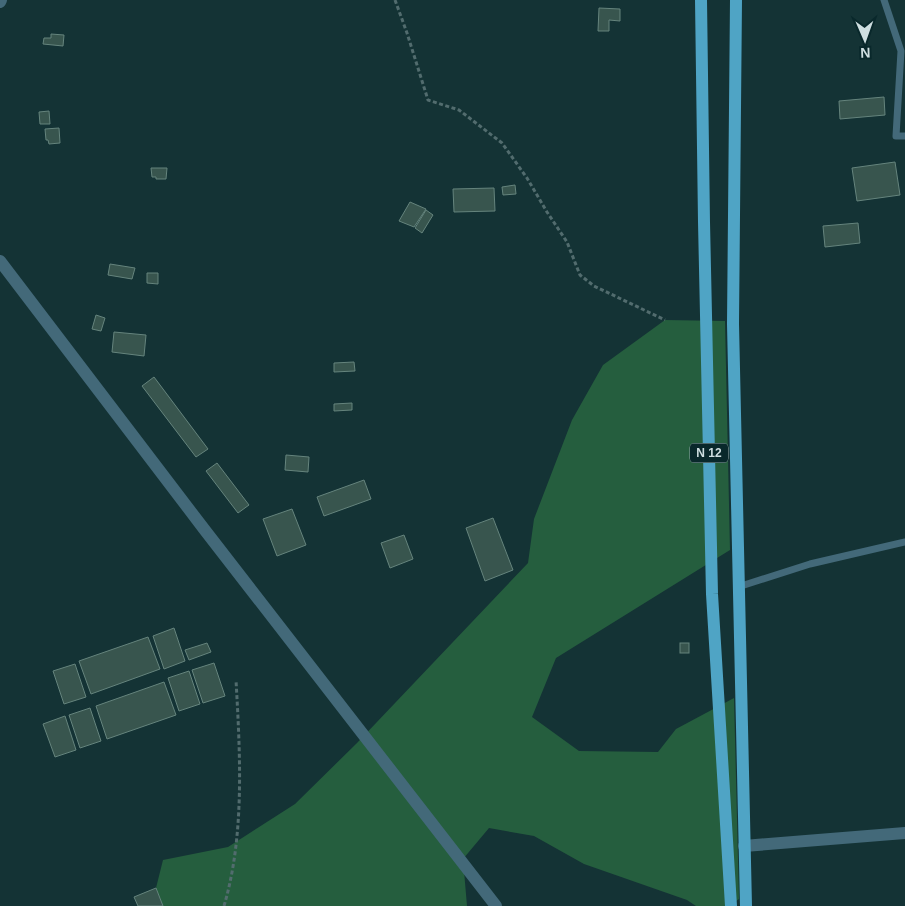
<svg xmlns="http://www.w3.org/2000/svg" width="905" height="906" viewBox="0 0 905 906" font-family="Helvetica,sans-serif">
<rect width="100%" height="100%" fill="#143335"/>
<!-- green -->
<path fill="#255e3e" d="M665,320L725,321L730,550L556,658L532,717L579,751L658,752L676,729L734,698L739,899L729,906H696L687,900L584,864L534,836L489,828L463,859L467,906H163L156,888L163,860L228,847L295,804L357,743L528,563L534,519L572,420L603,365Z"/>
<!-- building -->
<g fill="#38554e" stroke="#65847d">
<path d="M599,8L620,9V21L609,20V31H598Z"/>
<path d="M51,34L64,35L63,46L43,44L44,38H51Z"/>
<path d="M884,97L885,115L840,119L839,101Z"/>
<path d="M49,111L50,124H40L39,112Z"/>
<path d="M59,128L60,143L49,144L48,140H46L45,129Z"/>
<path d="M895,162L900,195L857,201L852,168Z"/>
<path d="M151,168H167L166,179H156V177H152Z"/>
<path d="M515,185L516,194L503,195L502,187Z"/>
<path d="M494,188L495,211L454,212L453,189Z"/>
<path d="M410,202L426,209L414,227L399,221Z"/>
<path d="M426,210L433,215L422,233L415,228Z"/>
<path d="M858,223L860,243L825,247L823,226Z"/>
<path d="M110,264L135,268L132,279L108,275Z"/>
<path d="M147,273H158V284L147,283Z"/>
<path d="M96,315L105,318L101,331L92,329Z"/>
<path d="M114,332L146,335L144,356L112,352Z"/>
<path d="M354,362L355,371L334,372V363Z"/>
<path d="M154,377L208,449L196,457L142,386Z"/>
<path d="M352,403V410L334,411V404Z"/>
<path d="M286,455L309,457L308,472L285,470Z"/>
<path d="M217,463L249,505L238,513L206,471Z"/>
<path d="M364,480L371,499L324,516L317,497Z"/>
<path d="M292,509L306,545L277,556L263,519Z"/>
<path d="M493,518L513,570L485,581L466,528Z"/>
<path d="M404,535L413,559L390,568L381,543Z"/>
<path d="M174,628L185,661L164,669L153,636Z"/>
<path d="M148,637L160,669L91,694L79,661Z"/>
<path d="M207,643L211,652L189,660L185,650Z"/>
<rect x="680" y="643" width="9" height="10"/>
<path d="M214,663L225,696L203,703L192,670Z"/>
<path d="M75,664L86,697L64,704L53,671Z"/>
<path d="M189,671L200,704L179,711L168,678Z"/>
<path d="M164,682L176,715L107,739L96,706Z"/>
<path d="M90,708L101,741L80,748L69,715Z"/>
<path d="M65,716L76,750L55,757L43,724Z"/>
<path d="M156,888L163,906H138L134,897Z"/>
</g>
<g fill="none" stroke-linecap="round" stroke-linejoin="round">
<!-- path -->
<g stroke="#526c6e" stroke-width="3" stroke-dasharray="4 2.5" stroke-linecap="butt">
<path d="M395,0L407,33L428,100L459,110L502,143L527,178L547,212L567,242L580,275L594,286L665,320"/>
<path d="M224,906C245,835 240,753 236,680"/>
</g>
<!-- service -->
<g stroke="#436979" stroke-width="7">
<path d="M884,0L901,51L896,136H905"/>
<path d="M738,587L810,564L905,542"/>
</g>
<!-- minor -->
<g stroke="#436979" stroke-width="12">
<path d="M0,2L1,0"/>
<path d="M0,261L204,529L496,906"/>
<path d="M744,846L905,833"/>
</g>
<!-- primary -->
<g stroke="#4fa4c5" stroke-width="12">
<path d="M701,0L704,222L712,594L731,906"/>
<path d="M736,0L733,324L746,906"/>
</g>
</g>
<g text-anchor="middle" stroke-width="4" stroke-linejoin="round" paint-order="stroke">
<!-- shield labels -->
<rect fill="#09282b" stroke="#93a7aa" stroke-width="1" x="690" y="443.5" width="38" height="19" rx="4"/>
<g font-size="12" font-weight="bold" fill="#cedee0">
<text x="709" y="457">N 12</text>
</g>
</g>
<!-- north arrow -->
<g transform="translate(865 40) rotate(178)" stroke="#09282b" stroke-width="4" paint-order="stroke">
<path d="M0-4L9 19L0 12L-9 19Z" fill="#cedee0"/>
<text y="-8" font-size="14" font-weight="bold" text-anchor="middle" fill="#cedee0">N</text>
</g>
</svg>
